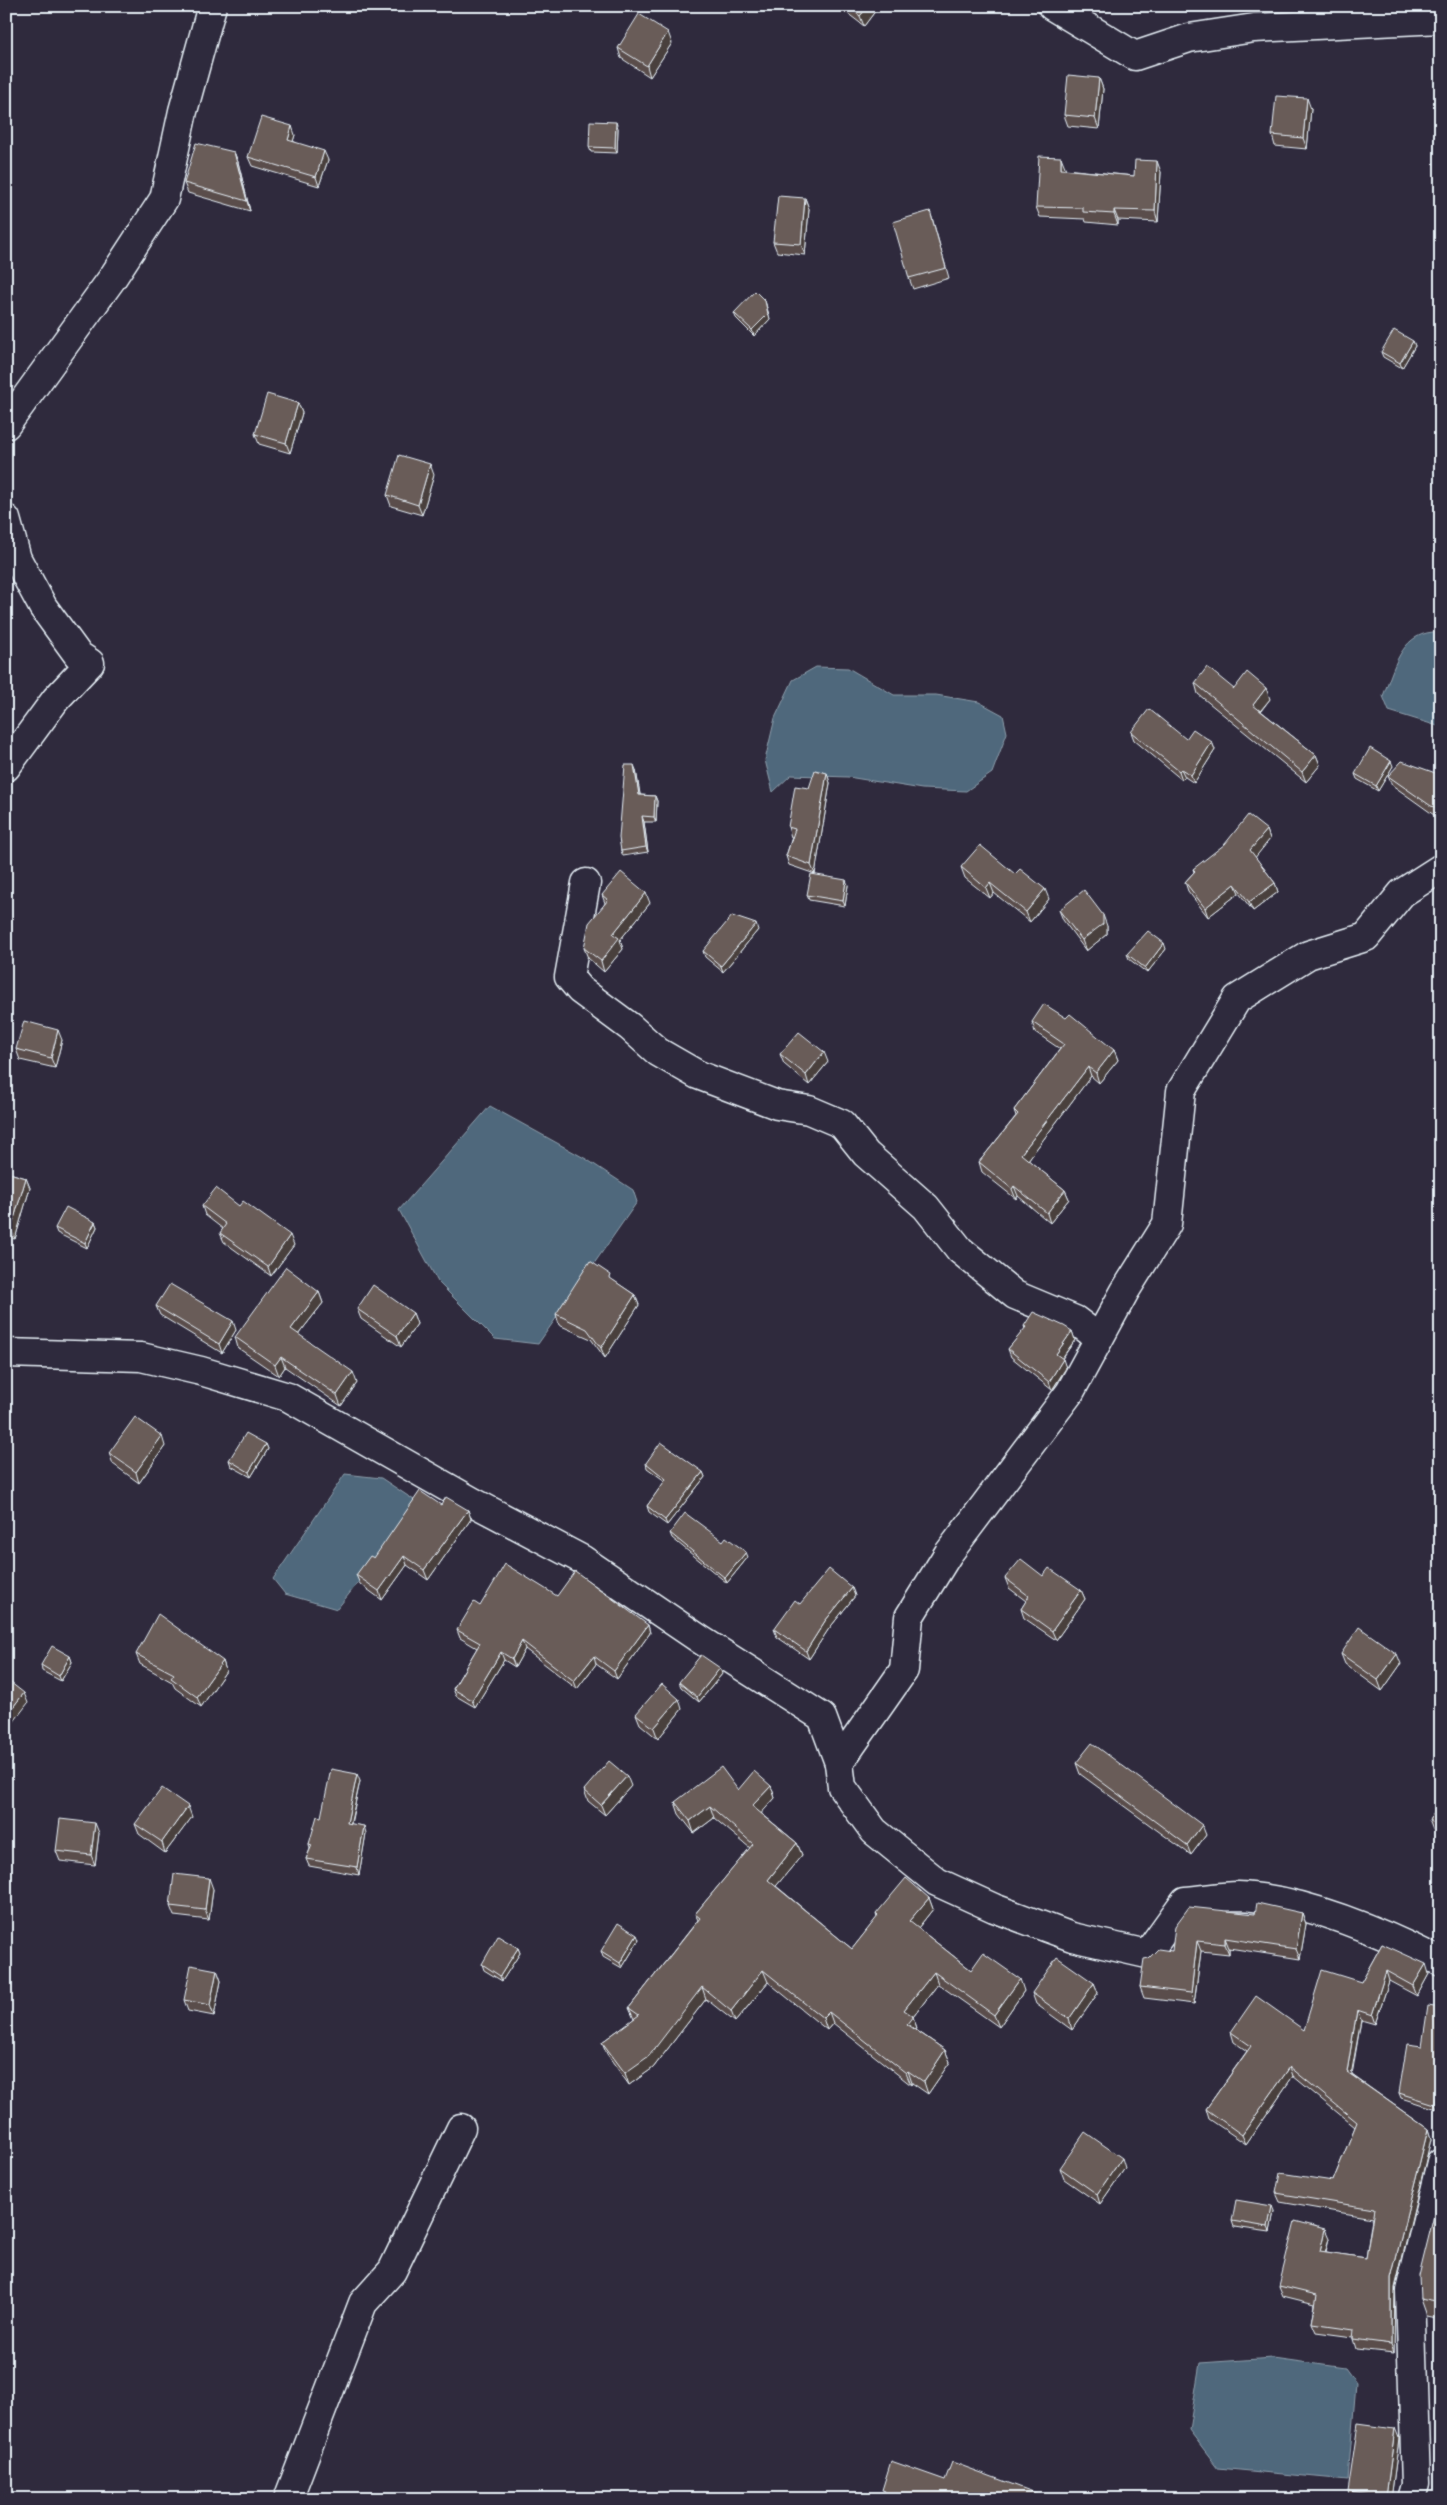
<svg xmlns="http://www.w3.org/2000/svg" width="1447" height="2505" viewBox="0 0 1447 2505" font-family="Kalam,sans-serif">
<rect width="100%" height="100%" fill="#2f2a3d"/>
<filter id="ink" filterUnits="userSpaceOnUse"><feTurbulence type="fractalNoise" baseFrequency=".02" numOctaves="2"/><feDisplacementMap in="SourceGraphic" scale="10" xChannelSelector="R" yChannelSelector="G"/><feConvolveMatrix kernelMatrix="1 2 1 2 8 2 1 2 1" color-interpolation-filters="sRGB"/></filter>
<g filter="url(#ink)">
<!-- water -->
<g fill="#50687b" stroke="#8d9fad">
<path d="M1433,632L1441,634V727L1389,711L1383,696C1394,669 1400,635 1433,632Z"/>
<path d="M816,667L848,668L894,695H936L979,702L1003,715L1007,733L992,773L966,791L922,789L848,777L791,775L773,792L765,760L775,718L793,680Z"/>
<path d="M490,1106L586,1159L633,1190L637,1202L538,1344L495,1339L438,1282L399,1210Z"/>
<path d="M345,1474L381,1478L414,1500L377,1559L337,1609L285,1594L273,1579Z"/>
<path d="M1273,2358L1345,2368L1356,2383L1348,2480L1218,2468L1189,2430L1200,2363Z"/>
</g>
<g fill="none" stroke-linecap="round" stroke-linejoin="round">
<!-- minor casing -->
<g stroke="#e8f1f8" stroke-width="31">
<g id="minor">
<path d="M1052,6L1135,56L1189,38L1254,28L1441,19"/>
<path d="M6,425L111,280L164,199L183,111L212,6"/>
<path d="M6,519L17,559L43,607L78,655L90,663L56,699L6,767"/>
<path d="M586,883L569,977L580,990L630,1027L658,1052L698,1075L777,1105L809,1110L842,1124L866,1154L926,1207L960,1250L1015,1295L1075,1320L1099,1338"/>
<path d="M6,1353L141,1357L201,1371L288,1397L473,1502L583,1560L701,1640L822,1717L839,1763L842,1787L874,1831L937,1882L994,1908L1072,1937L1147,1954L1185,1901C1202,1900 1221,1896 1238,1896C1303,1898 1383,1933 1441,1962"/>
<path d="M839,1763L904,1670L909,1617L948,1554L1070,1392L1125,1291L1167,1224L1181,1091L1237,999L1308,955L1366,937L1402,893L1441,868"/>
<path d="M288,2499L363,2303L392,2271L461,2128"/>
<path d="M1412,2499L1416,2485L1410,2291L1441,2162"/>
</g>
</g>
<!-- minor -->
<use href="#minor" stroke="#2f2a3d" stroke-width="28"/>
</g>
<!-- wall -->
<g fill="#5a4e4c" stroke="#e8f1f8">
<path d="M838,6H879L864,26Z"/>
<path d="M672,43L650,77L621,58L618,48Z"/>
<path d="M1099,78L1103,89L1099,129L1068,126L1064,115Z"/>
<path d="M1311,109L1307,149L1275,146L1272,135Z"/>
<path d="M618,128L617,153L591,152L589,147Z"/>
<path d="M295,135L293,141L328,160L319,186L252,166L248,157Z"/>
<path d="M234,152L238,162L250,211L188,193L184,183Z"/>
<path d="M1065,167V169L1134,176L1161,172L1158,222L1118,220V225L1086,222L1085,219L1040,217L1036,207Z"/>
<path d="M805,198L809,209L805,255L777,252L773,242Z"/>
<path d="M930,211L933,221L949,278L913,289L909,278Z"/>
<path d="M765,301L770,319L754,336L736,318L734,313Z"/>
<path d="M1413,341L1415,346L1402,368L1383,357L1381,352Z"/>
<path d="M298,403L302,413L290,453L259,444L255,434Z"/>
<path d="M434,475L422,515L391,506L387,495Z"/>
<path d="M1195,683L1234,689L1270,699L1261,711L1316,755L1320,765L1306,782L1198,694Z"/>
<path d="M1131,732L1186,739L1212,742L1215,750L1194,783L1185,777L1182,780L1134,740Z"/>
<path d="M1393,766L1378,791L1357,779L1355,774Z"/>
<path d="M636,770L640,795L655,796L657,801L656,822H644L648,852L623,856L621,851Z"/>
<path d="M827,773L830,783L815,874L789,865L786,856L792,837H791L788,827L809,788Z"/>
<path d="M1441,775V817L1434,815L1392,785L1388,776Z"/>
<path d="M1267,830L1270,839L1255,857L1275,883L1278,892L1253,911L1239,893L1208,917L1188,891L1185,882L1194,872L1193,869Z"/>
<path d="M961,867L1015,874L1049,899L1030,922L994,893L990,898L965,878Z"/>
<path d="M848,885L845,906L809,900L807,895Z"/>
<path d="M602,895L650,903L620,940L623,949L604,972L588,958L584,948L605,903Z"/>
<path d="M1059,910L1107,926V934L1086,951L1063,920Z"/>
<path d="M758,930L723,972L705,957L703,951Z"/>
<path d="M1166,949L1147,973L1129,959L1127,954Z"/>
<path d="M1032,1022L1114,1050L1118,1060L1099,1083L1091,1076L1028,1160L1065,1190L1069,1199L1050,1223L1018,1196L1016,1199L982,1172L979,1162L1016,1116L1014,1110L1060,1049L1035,1032Z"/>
<path d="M62,1040L55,1068L20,1060L16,1049Z"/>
<path d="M780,1054L828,1062L809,1085L784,1064Z"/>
<path d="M6,1172L26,1178L30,1188L15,1239L6,1237Z"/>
<path d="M202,1206H239L294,1245L271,1276L224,1242L220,1233L223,1229L205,1215Z"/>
<path d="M95,1222L97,1227L87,1248L57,1233L55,1228Z"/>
<path d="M614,1281L635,1295L639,1305L605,1358L591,1339L559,1325L556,1314Z"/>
<path d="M319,1292L323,1303L298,1335L357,1383L341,1406L285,1367L279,1376L238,1348L235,1337Z"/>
<path d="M156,1306L236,1330L222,1353L160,1315Z"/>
<path d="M357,1309L413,1313L417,1324L401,1347L361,1319Z"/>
<path d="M1024,1326L1072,1331L1075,1340L1062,1359L1066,1368L1052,1390L1011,1357L1008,1349L1025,1329Z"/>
<path d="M266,1444L268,1449L251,1477L231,1466L229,1460Z"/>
<path d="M165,1446L139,1483L113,1464L109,1453Z"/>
<path d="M646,1463L703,1472L705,1477L667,1525L649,1512L647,1506L665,1481L647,1468Z"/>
<path d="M441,1505L468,1510L471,1519L428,1580L407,1565L382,1600L360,1584L356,1575L374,1558Z"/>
<path d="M670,1533L723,1541L748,1557L727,1583L672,1538Z"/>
<path d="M1005,1578L1081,1590L1085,1599L1056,1640L1024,1618L1021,1609L1026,1601L1009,1588Z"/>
<path d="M852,1588L855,1596L828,1630L809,1659L777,1637L774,1629L800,1604Z"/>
<path d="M557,1596L648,1625L650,1633L617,1679L596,1664L577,1689L525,1649L515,1667L504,1660L475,1707L456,1696L453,1689L477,1648L460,1638L457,1630L480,1606Z"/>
<path d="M136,1654L223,1661L226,1671L201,1707L175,1688L172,1682L140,1664Z"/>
<path d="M1341,1654L1401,1664L1382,1691L1345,1664Z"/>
<path d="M70,1656L72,1662L61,1681L42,1671L41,1665Z"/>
<path d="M722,1674L699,1702L681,1687L679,1682Z"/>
<path d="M682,1709L658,1739L640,1724L636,1714Z"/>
<path d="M1076,1763L1206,1835L1191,1855L1080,1774Z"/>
<path d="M360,1781L351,1824L366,1833L359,1875L309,1866L306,1859L310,1849L309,1844L321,1817Z"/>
<path d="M631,1786L605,1815L588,1801L584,1790Z"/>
<path d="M771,1786L775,1798L761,1813L797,1843L802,1855L776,1886L852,1949L877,1918L876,1914L929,1898L933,1909L918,1928L971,1970L1024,1991L999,2027L938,1984L913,2017L917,2028L916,2030L945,2050L950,2062L928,2094L912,2083L911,2085L833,2023L827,2030L768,1982L735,2022L706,1999L653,2068L629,2085L607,2054L602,2042L634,2019L629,2008L698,1920L695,1914L750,1848L714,1818L694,1833L679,1814L675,1802L738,1790Z"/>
<path d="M1441,1803V1836L1433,1830L1429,1820Z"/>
<path d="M192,1817L165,1853L139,1834L135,1824Z"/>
<path d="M99,1833L95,1865L60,1861L56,1851Z"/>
<path d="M213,1889L209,1920L174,1916L170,1906Z"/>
<path d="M1302,1913L1306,1924L1300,1959L1229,1948V1954L1201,1951L1194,2004L1144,1998L1140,1987L1149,1958L1172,1951L1255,1914Z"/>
<path d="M639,1940L622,1968L603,1957L601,1951Z"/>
<path d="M1382,1944L1429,1974L1417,1996L1389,1981L1375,2024L1361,2020L1352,2075L1428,2129L1431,2139L1395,2288L1394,2353L1356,2349L1353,2339V2337L1316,2332L1312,2323L1315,2304L1283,2296L1279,2286L1329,2238L1326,2252L1366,2258L1372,2218L1280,2202L1276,2193L1333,2181L1355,2127L1293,2076L1246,2144L1209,2119L1206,2109L1247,2051L1234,2042L1231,2032L1304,2030L1361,1982Z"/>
<path d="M518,1948L520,1953L502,1981L484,1970L482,1964Z"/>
<path d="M217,1970L221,1981L214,2016L188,2011L184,2000Z"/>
<path d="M1094,1983L1098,1993L1072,2030L1036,2004L1032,1993Z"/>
<path d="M1422,2046L1436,2109L1401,2098L1399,2093Z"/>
<path d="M1060,2168H1125L1100,2204L1064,2179Z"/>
<path d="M1441,2187V2319L1426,2316L1420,2299Z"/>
<path d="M1274,2211L1270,2232L1234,2227L1232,2221Z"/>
<path d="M1441,2354V2410L1438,2409L1435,2401Z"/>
<path d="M1399,2439L1391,2499H1350L1348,2492Z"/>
</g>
<!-- shaded-wall -->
<g fill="#4a403e" stroke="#e8f1f8">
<path d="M868,6H879L864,26L860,16Z"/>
<path d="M668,32L672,43L650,77L647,66Z"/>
<path d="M1099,78L1103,89L1099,129L1095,118Z"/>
<path d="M1307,98L1311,109L1307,149L1303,138Z"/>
<path d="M616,122L618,128L617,153L615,148Z"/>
<path d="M292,126L295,135L291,148L288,140Z"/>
<path d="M324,151L328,160L319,186L316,177Z"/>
<path d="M234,152L238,162L250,211L247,201Z"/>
<path d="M1061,157L1065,167V179L1061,169Z"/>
<path d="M1157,161L1161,172L1158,222L1155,211Z"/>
<path d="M805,198L809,209L805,255L801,244Z"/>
<path d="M1114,210L1118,220V225L1114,214Z"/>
<path d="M765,301L770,319L754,336L752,330Z"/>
<path d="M1413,341L1415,346L1402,368L1400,363Z"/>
<path d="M298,403L302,413L290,453L286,443Z"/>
<path d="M430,464L434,475L422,515L418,505Z"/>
<path d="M1266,688L1270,699L1257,715L1253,705Z"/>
<path d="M1212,742L1215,750L1194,783L1191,775Z"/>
<path d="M1316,755L1320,765L1306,782L1302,772Z"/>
<path d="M1391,761L1393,766L1378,791L1376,786Z"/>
<path d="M634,765L636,770L641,800L639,795Z"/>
<path d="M1181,769L1185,777L1182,780L1179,771Z"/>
<path d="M827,773L830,783L815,874L811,865Z"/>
<path d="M655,796L657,801L656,822L654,817Z"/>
<path d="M642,816L644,822L648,852L646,847Z"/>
<path d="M1267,830L1270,839L1254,859L1250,850Z"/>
<path d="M846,880L848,885L845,906L843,901Z"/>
<path d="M990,883L994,893L990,898L986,888Z"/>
<path d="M1275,883L1278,892L1253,911L1249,902Z"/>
<path d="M1235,884L1239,893L1208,917L1205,908Z"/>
<path d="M1045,889L1049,899L1030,922L1026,912Z"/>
<path d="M646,893L650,903L620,940L623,949L604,972L601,961L613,934Z"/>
<path d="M1103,915L1107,926V934L1086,951L1082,940Z"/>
<path d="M756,924L758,930L723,972L721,966Z"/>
<path d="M1164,943L1166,949L1147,973L1145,968Z"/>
<path d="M58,1030L62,1040L55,1068L51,1058Z"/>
<path d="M1114,1050L1118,1060L1099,1083L1096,1073Z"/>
<path d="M824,1052L828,1062L809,1085L806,1075Z"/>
<path d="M1088,1067L1091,1076L1025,1164L1021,1154Z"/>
<path d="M26,1178L30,1188L15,1239L11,1229Z"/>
<path d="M1014,1186L1018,1196L1016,1199L1012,1189Z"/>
<path d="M1065,1190L1069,1199L1050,1223L1047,1213Z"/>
<path d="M95,1222L97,1227L87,1248L85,1243Z"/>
<path d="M290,1235L294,1245L271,1276L268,1267Z"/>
<path d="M319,1292L323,1303L294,1340L291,1329Z"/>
<path d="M635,1295L639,1305L605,1358L601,1348Z"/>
<path d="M413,1313L417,1324L401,1347L397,1336Z"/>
<path d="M233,1321L236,1330L222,1353L219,1344Z"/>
<path d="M1072,1331L1075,1340L1059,1362L1056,1354Z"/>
<path d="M281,1357L285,1367L279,1376L275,1365Z"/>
<path d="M1063,1359L1066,1368L1052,1390L1049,1382Z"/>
<path d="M353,1372L357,1383L341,1406L337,1395Z"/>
<path d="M162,1436L165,1446L139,1483L136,1472Z"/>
<path d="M266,1444L268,1449L251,1477L249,1472Z"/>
<path d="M703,1472L705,1477L667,1525L665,1520Z"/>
<path d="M468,1510L471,1519L428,1580L424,1570Z"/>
<path d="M746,1552L748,1557L727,1583L725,1578Z"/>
<path d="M404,1556L407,1565L382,1600L379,1591Z"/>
<path d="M852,1588L855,1596L828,1630L809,1659L806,1651L825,1621Z"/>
<path d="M1081,1590L1085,1599L1056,1640L1052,1631Z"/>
<path d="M648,1625L650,1633L617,1679L614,1671Z"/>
<path d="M522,1641L525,1649L515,1667L512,1659Z"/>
<path d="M501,1652L504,1660L475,1707L472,1700Z"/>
<path d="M1397,1654L1401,1664L1382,1691L1378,1680Z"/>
<path d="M70,1656L72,1662L61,1681L59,1676Z"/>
<path d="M594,1656L596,1664L577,1689L574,1681Z"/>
<path d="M223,1661L226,1671L201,1707L197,1697Z"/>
<path d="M720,1668L722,1674L699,1702L697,1697Z"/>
<path d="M24,1693L28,1703L6,1732V1716Z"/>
<path d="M679,1699L682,1709L658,1739L654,1728Z"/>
<path d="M357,1774L360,1781L349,1830L347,1823Z"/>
<path d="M627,1776L631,1786L605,1815L601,1805Z"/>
<path d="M771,1786L775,1798L757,1818L752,1806Z"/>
<path d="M188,1806L192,1817L165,1853L162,1842Z"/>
<path d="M710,1806L714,1818L694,1833L690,1821Z"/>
<path d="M95,1823L99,1833L95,1865L91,1855Z"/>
<path d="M1202,1825L1206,1835L1191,1855L1187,1845Z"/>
<path d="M364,1826L366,1833L359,1875L357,1867Z"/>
<path d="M797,1843L802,1855L772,1891L768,1880Z"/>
<path d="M209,1878L213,1889L209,1920L205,1910Z"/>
<path d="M929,1898L933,1909L914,1933L909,1921Z"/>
<path d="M1302,1913L1306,1924L1300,1959L1296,1949Z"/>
<path d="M637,1935L639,1940L622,1968L620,1963Z"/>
<path d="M1225,1938L1229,1948V1954L1225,1944Z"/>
<path d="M1197,1941L1201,1951L1194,2004L1191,1993Z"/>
<path d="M518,1948L520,1953L502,1981L500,1976Z"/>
<path d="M1426,1964L1429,1974L1417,1996L1413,1986Z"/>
<path d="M217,1970L221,1981L214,2016L210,2005Z"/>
<path d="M763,1970L768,1982L735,2022L731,2011Z"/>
<path d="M1386,1971L1389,1981L1375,2024L1372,2015Z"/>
<path d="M934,1972L938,1984L913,2017L917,2028L911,2036L907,2024L904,2010Z"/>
<path d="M1020,1979L1024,1991L999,2027L994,2015Z"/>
<path d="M1094,1983L1098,1993L1072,2030L1069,2019Z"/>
<path d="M702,1987L706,1999L653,2068L629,2085L625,2073Z"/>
<path d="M1357,2010L1361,2020L1350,2081L1347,2072Z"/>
<path d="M829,2012L833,2023L827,2030L823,2018Z"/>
<path d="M945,2050L950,2062L928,2094L924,2082Z"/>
<path d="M1441,2064V2081L1436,2109L1434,2104Z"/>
<path d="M1290,2067L1293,2076L1246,2144L1242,2135Z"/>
<path d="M908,2071L912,2083L911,2085L906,2073Z"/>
<path d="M1428,2129L1431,2139L1395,2288L1394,2353L1391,2344V2278Z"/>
<path d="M1122,2158L1125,2168L1100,2204L1097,2194Z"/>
<path d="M1272,2206L1274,2211L1270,2232L1268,2227Z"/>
<path d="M1325,2229L1329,2238L1323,2260L1320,2251Z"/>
<path d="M1395,2429L1399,2439L1391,2499H1387L1386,2497Z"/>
</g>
<!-- building -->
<g fill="#695b58" stroke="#e8f1f8">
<path d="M848,6H868L860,16Z"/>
<path d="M639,14L668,32L647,66L618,48Z"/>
<path d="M1068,75L1099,78L1095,118L1064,115Z"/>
<path d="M1276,96L1307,98L1303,138L1272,135Z"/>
<path d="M261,117L292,126L288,140L324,151L316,177L248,157Z"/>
<path d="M590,121L616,122L615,148L589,147Z"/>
<path d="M196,143L234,152L247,201L184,183Z"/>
<path d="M1039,156L1061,157V169L1134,176L1135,160L1157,161L1155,211L1114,210V214L1083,212V208L1036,207Z"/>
<path d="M778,196L805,198L801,244L773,242Z"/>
<path d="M930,211L946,268L909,278L893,222Z"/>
<path d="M755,291L765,301L768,314L752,330L734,313Z"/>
<path d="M1394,330L1413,341L1400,363L1381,352Z"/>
<path d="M267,394L298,403L286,443L255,434Z"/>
<path d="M399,455L430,464L418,505L387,495Z"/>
<path d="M1207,667L1234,689L1247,672L1266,688L1253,705L1316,755L1302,772L1195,683Z"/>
<path d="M1149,709L1186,739L1193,729L1212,742L1191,775L1181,769L1179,771L1131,732Z"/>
<path d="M1370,748L1391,761L1376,786L1355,774Z"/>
<path d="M1402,761L1441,775V809L1431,806L1388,776Z"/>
<path d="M625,765H634L639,795L655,796L654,817L642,816L646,847L621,851L619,838Z"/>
<path d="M815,770L827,773L811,865L786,856L795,829L788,827L795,786L809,788Z"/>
<path d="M1248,815L1267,830L1250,850L1275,883L1249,902L1235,884L1205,908L1185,882L1195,871L1193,869L1225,844Z"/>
<path d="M980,845L1015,874L1020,869L1045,889L1026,912L990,883L986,888L961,867Z"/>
<path d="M621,872L646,893L613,934L619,938L601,961L584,948L589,923L608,900L602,895Z"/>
<path d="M811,874L846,880L843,901L807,895Z"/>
<path d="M1084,890L1103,915V924L1082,940L1059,910Z"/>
<path d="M732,916L756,924L721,966L703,951Z"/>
<path d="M1148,931L1164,943L1145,968L1127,954Z"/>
<path d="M1044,1004L1066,1018L1070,1014L1114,1050L1096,1073L1088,1067L1021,1154L1065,1190L1047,1213L1014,1186L1012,1189L979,1162L1018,1114L1014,1110L1064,1044L1032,1022Z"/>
<path d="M24,1021L58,1030L51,1058L16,1049Z"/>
<path d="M799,1032L824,1052L806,1075L780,1054Z"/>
<path d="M6,1172L26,1178L11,1229L6,1227Z"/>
<path d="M216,1188L239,1206L243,1201L290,1235L268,1267L220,1233L226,1224L202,1206Z"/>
<path d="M66,1207L95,1222L85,1243L55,1228Z"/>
<path d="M590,1261L611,1275L610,1278L635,1295L601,1348L587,1329L556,1314Z"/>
<path d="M286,1267L319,1292L291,1329L353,1372L337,1395L281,1357L275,1365L235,1337Z"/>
<path d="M170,1284L233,1321L219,1344L156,1306Z"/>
<path d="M373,1285L413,1313L397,1336L357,1309Z"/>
<path d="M1033,1312L1064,1326L1072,1331L1056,1354L1063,1359L1049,1382L1008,1349L1026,1327L1024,1326Z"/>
<path d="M135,1417L162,1436L136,1472L109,1453Z"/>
<path d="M246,1433L266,1444L249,1472L229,1460Z"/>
<path d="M661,1442L703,1472L665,1520L647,1506L666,1479L646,1463Z"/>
<path d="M420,1491L441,1505L446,1497L468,1510L424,1570L404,1556L379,1591L356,1575L370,1556L374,1558Z"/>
<path d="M685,1513L723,1541L726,1537L746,1552L725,1578L670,1533Z"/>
<path d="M1021,1559L1043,1576L1049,1568L1081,1590L1052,1631L1021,1609L1029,1596L1005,1578Z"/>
<path d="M505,1564L557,1596L575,1571L648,1625L614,1671L594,1656L574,1681L522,1641L512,1659L501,1652L472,1700L453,1689L480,1643L457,1630L474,1602L480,1606Z"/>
<path d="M829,1569L852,1588L825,1621L806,1651L774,1629L795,1600L800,1604Z"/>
<path d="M158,1614L223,1661L197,1697L171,1678L174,1674L136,1654Z"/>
<path d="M1359,1627L1397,1654L1378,1680L1341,1654Z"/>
<path d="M52,1646L70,1656L59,1676L41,1665Z"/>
<path d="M701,1655L720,1668L697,1697L679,1682Z"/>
<path d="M6,1679L24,1693L6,1716Z"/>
<path d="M662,1684L679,1699L654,1728L636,1714Z"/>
<path d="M1092,1743L1202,1825L1187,1845L1076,1763Z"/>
<path d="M609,1761L627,1776L601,1805L584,1790Z"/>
<path d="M721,1767L738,1790L754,1771L771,1786L752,1806L797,1843L768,1880L852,1949L878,1916L876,1914L906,1878L929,1898L909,1921L971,1970L983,1953L1020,1979L994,2015L934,1972L904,2010L913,2016L907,2024L945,2050L924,2082L908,2071L906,2073L829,2012L823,2018L763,1970L731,2011L702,1987L649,2056L625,2073L602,2042L639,2015L629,2008L700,1918L695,1914L753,1844L710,1806L690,1821L675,1802Z"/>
<path d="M331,1769L357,1774L347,1823L364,1826L357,1867L306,1859L312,1845L309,1844L317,1816L321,1817Z"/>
<path d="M162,1788L188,1806L162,1842L135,1824Z"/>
<path d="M1441,1803V1828L1429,1820Z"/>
<path d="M60,1819L95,1823L91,1855L56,1851Z"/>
<path d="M174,1874L209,1878L205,1910L170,1906Z"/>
<path d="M1257,1903L1302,1913L1296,1949L1225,1938V1944L1197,1941L1191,1993L1140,1987L1144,1959L1149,1958L1158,1949L1172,1951L1175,1926L1189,1907L1255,1914Z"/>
<path d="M618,1923L637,1935L620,1963L601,1951Z"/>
<path d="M498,1936L518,1948L500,1976L482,1964Z"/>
<path d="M1382,1944L1426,1964L1413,1986L1386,1971L1372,2015L1357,2010L1347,2072L1428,2129L1391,2278V2344L1353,2339L1354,2329L1312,2323L1317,2295L1279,2286L1295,2221L1325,2229L1320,2251L1366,2258L1374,2209L1276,2193L1280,2173L1333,2181L1357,2122L1290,2067L1242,2135L1206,2109L1251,2046L1231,2032L1256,1996L1304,2030L1322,1970L1361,1982Z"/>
<path d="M1057,1957L1094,1983L1069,2019L1032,1993Z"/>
<path d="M191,1965L217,1970L210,2005L184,2000Z"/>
<path d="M1428,2006L1441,2008V2064L1434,2104L1399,2093L1407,2044L1422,2046Z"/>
<path d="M1085,2132L1122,2158L1097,2194L1060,2168Z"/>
<path d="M1441,2187V2303L1420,2299L1419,2276Z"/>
<path d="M1236,2200L1272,2206L1268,2227L1232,2221Z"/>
<path d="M1439,2354H1441V2401H1435Z"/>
<path d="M1358,2424L1395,2429L1386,2497L1348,2492Z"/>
<path d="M891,2461L945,2480L952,2462L1052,2499H882L885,2491L882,2490Z"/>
</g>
</g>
<!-- margin -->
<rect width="1447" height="2505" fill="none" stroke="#2f2a3d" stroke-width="25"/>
<rect x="12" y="12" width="1422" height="2480" fill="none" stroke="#e8f1f8" stroke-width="2" filter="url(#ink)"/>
</svg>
